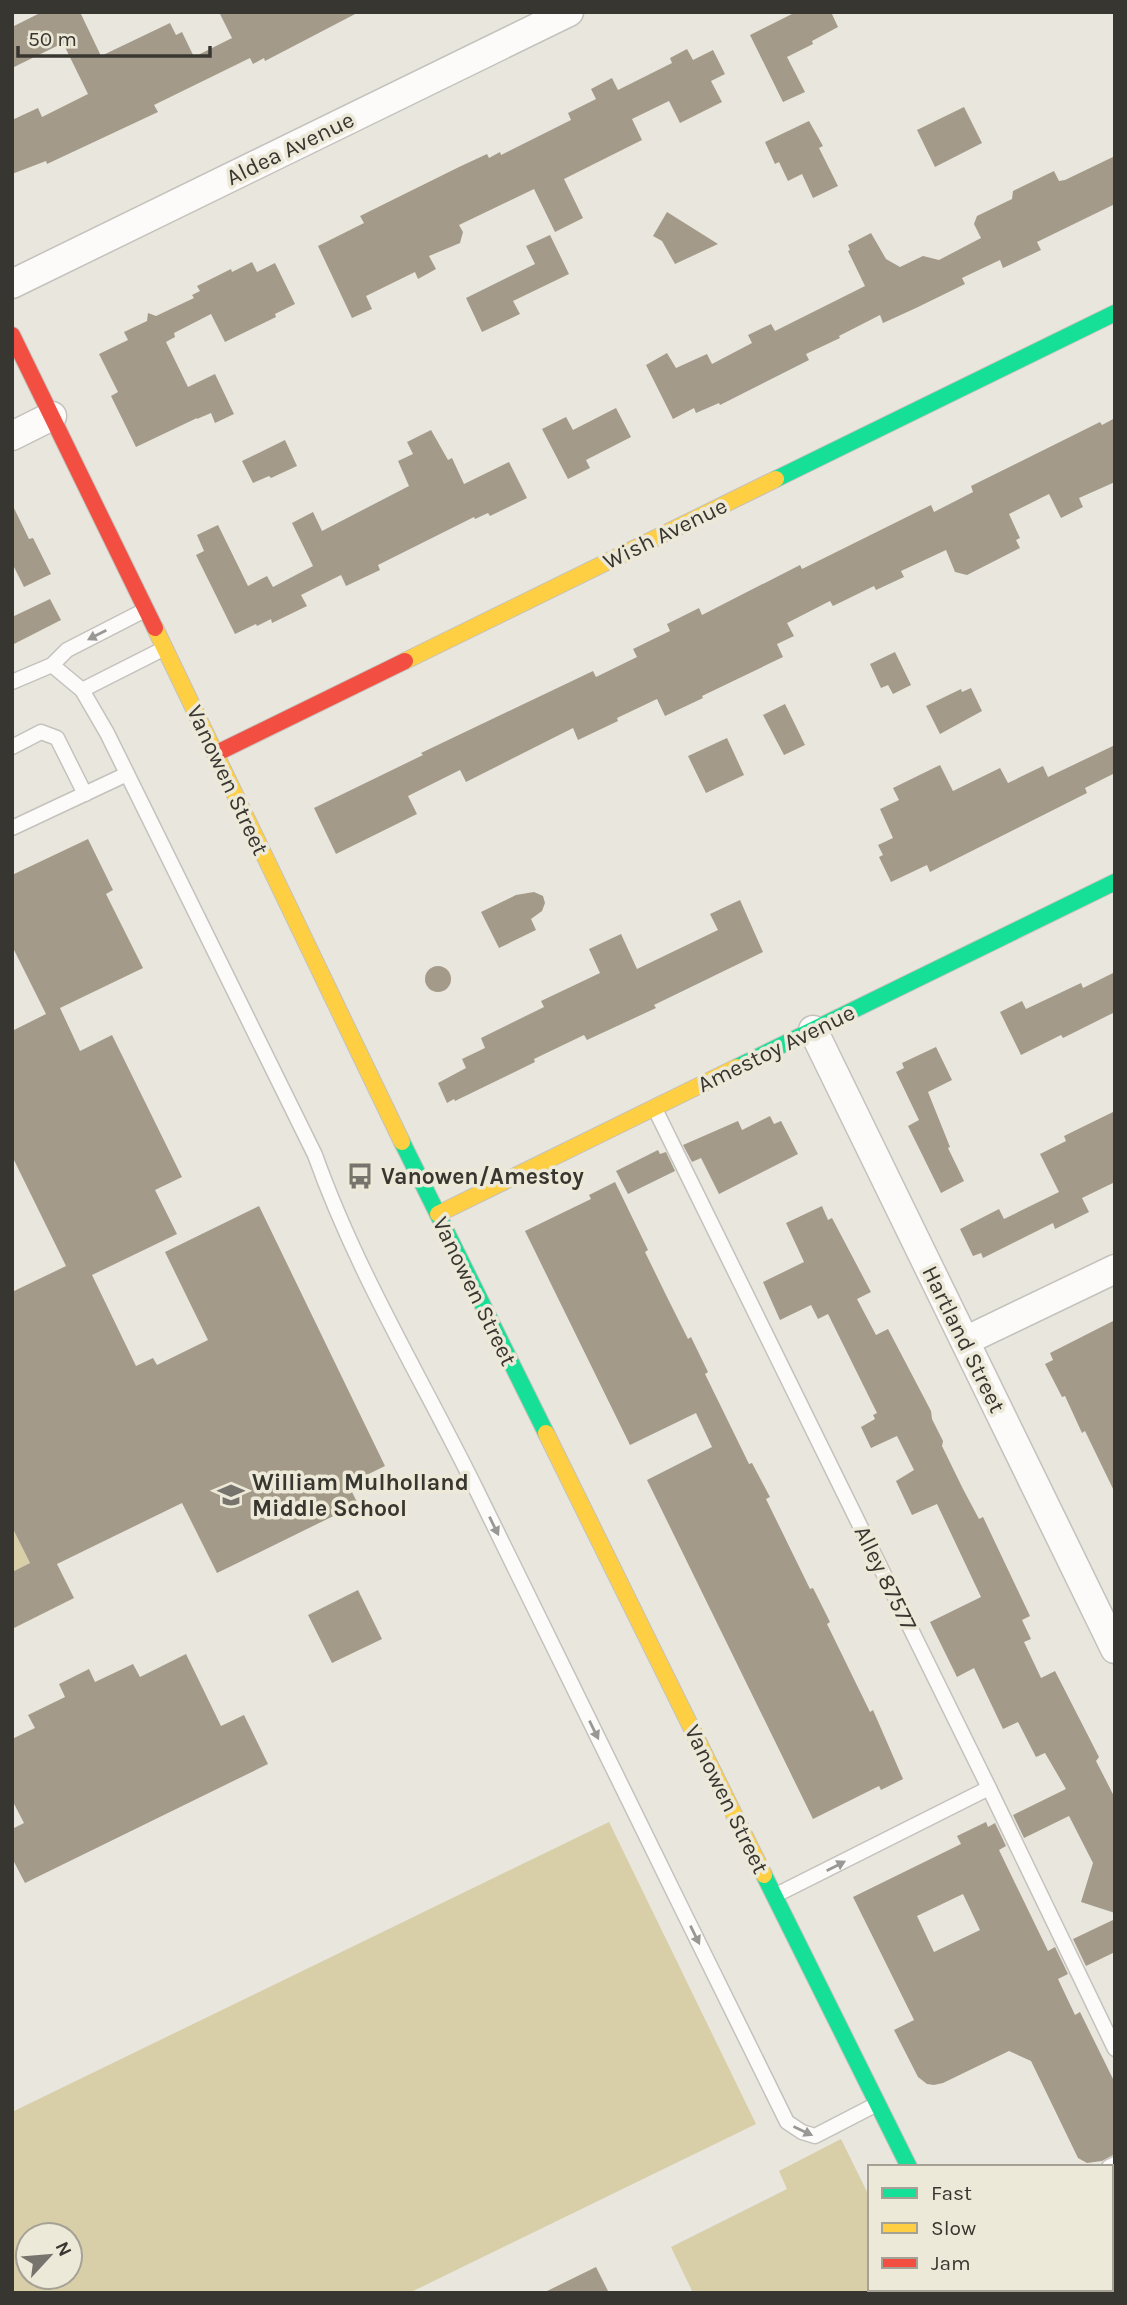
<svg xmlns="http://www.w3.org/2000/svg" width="1127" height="2305" viewBox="0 0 1127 2305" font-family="Karla,sans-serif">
<rect width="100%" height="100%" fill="#e8e6dd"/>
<!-- green -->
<g fill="#d8cea8" fill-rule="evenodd">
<path d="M12,1527L30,1563L12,1572Z"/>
<path d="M609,1822L756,2124L409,2293H12V2112ZM28,2235H70V2277H28Z"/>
<path d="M841,2139L870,2198V2289H914L916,2293H693L671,2247L787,2189L779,2171Z"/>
</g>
<!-- building -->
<g fill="#a49a89" fill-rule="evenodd">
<path d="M42,12H80L101,56L170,23L176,35L182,32L194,57L232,38L219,12H359L265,61L264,58L253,64L250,58L154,105L158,112L47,164L46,161L12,174V120L38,108L42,117L88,94L63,43L12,68V27Z"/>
<path d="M796,12H831L838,27L812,41L813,44L787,57L805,92L783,102L750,35Z"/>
<path d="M687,49L693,60L713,50L725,74L711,81L722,102L680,123L669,101L632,119L642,140L564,179L583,218L555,232L534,189L459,225L463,232L460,243L429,256L436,269L418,279L415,272L366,296L372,309L352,318L318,246L364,223L360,216L459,167L487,154L489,158L500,152L501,155L571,120L568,113L596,99L591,89L612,78L618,90L672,63L670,58Z"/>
<path d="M964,107L982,143L935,167L917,130Z"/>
<path d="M809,121L823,146L819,148L838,186L813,198L802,174L788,181L779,162L775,164L765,142Z"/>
<path d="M1115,156V204L1037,242L1041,250L1003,268L1000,260L962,278L965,284L916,308L883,323L880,315L839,336L840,338L806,354L809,360L720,405L719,403L696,413L694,408L673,419L646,365L667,353L676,368L707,354L712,364L752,343L748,335L771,324L775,331L865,286L848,251L850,250L848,245L871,233L886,259L900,267L923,256L939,260L981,238L974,224L977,216L1012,199L1013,191L1054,171L1059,181L1065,180Z"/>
<path d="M667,212L718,244L675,264L662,241L653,236Z"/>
<path d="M550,235L569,274L513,301L520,314L482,332L466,298L535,264L526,246Z"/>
<path d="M252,262L257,272L275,263L295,304L275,314L276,317L225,342L211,314L174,333L175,337L166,342L188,387L215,374L234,414L215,423L211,413L197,419V418L136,447L111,396L118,392L99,354L128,340L124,332L147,321L148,313L156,316L194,298L192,295L200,291L197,286L231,269L232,272Z"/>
<path d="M616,408L631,437L586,460L590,468L568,479L542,429L566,417L573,430Z"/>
<path d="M1115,418V482L1079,498L1083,507L1061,518L1049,494L1009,514L1020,538L1016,540L1020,548L967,575L955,572L946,550L901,571L904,577L876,590L874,586L833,606L830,601L787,623L794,636L777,644L783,657L702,696L703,698L665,716L657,699L617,718L618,721L578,740L573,728L466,782L460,770L408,796L417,814L336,854L314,808L423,755L421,753L593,671L596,677L637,657L633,649L670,631L667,624L699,608L702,615L800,565L802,569L931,505L934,512L973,492L971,486L1100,422L1102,425Z"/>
<path d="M431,430L448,460L452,458L464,484L509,462L527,498L490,516L488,513L475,519L474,517L378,565L380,570L346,586L341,575L301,595L307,606L272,623L271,619L257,626L256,624L235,634L196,555L204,551L197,535L218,525L248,586L267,576L273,587L313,566L292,523L313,512L322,531L409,486L398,461L413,454L407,442Z"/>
<path d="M285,440L297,466L271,478L269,476L253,483L242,461Z"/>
<path d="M12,504L29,539L33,538L51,574L24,587L12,563Z"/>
<path d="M50,599L61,620L12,645V617Z"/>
<path d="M895,652L911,685L893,694L888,685L881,688L870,664Z"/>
<path d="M971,688L982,711L940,734L926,706L961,689L962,692Z"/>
<path d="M785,704L805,745L784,755L763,715Z"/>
<path d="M727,738L744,775L706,793L688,756Z"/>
<path d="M1115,745V773L1085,788L1087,793L930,872L927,865L891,882L879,857L883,855L878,845L893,838L880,809L899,800L893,788L940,765L953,791L1000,768L1008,783L1043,766L1048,777Z"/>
<path d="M88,839L113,890L106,894L143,968L60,1008L80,1051L112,1035L182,1177L155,1190L177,1234L92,1275L136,1366L153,1358L157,1365L208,1340L165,1252L259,1206L385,1466L348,1484L358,1504L217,1573L182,1503L57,1564L74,1598L12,1629V1572L30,1563L12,1527V1292L66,1266L12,1156V1031L46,1014L12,946V875Z"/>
<path d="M534,892L543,896L545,903L542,911L531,919L536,930L499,948L481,912L516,895Z"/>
<path d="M740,900L763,952L654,1005L656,1008L587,1040L584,1035L534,1059L535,1062L455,1101L454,1099L447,1103L438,1083L466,1068L462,1059L485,1048L481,1038L544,1007L541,1001L600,973L589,949L621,934L637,969L718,930L710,914Z"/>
<circle cx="438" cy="979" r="13"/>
<path d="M1115,972V1012L1063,1038L1061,1035L1021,1055L1000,1012L1022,1001L1026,1009L1081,983L1083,988Z"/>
<path d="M936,1047L952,1080L928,1092L950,1147L948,1148L964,1181L941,1193L908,1126L919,1120L896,1072L904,1068L902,1063Z"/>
<path d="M1115,1111V1182L1082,1198L1089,1212L1055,1229L1053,1223L983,1258L981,1253L973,1256L960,1229L999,1209L1004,1219L1059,1192L1040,1154L1066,1141L1064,1136Z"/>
<path d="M770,1116L774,1124L781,1121L798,1154L719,1194L701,1158L692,1162L683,1145L738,1121L742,1130Z"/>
<path d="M658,1150L660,1154L666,1152L675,1171L628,1194L616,1171Z"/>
<path d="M615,1182L648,1250L645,1252L666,1295L688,1339L691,1337L708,1372L705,1374L749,1464L752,1463L762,1482L770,1497L766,1499L810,1589L813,1588L830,1622L827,1624L870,1712L873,1710L903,1779L881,1790L879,1786L813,1819L647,1480L712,1447L696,1413L630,1445L525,1231L591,1199L589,1195Z"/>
<path d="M822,1206L828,1220L832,1218L871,1292L857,1299L876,1335L888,1329L931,1411L932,1419L943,1441L942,1446L963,1489L979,1519L983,1517L1030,1616L1022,1620L1031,1639L1024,1642L1041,1678L1055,1671L1099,1757L1096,1761L1115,1798V1913L1081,1902L1093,1863L1069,1816L1024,1838L1013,1815L1066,1789L1045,1753L1036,1757L1018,1722L1003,1729L974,1668L957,1677L930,1622L981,1597L937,1504L912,1515L896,1481L914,1470L897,1436L871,1448L861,1427L875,1419L873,1415L877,1413L828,1314L818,1319L811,1305L780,1320L763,1282L804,1262L786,1223Z"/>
<path d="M1115,1320V1493L1085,1431L1082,1433L1065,1396L1062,1397L1045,1364L1053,1360L1050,1353Z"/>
<path d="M358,1590L382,1639L332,1663L308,1615Z"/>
<path d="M186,1654L221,1726L244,1715L268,1764L25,1883L12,1858V1829L24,1823L12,1800V1739L35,1728L28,1715L65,1697L59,1684L89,1669L95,1682L133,1664L140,1677Z"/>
<path d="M986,1822L988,1827L995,1823L1006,1846L999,1850L1048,1951L1055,1947L1068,1974L1058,1979L1075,2015L1080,2012L1115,2083V2154L1102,2161L1087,2163L1078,2158L1031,2061L1009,2051L943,2083L934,2085L927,2084L918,2077L894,2030L914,2020L853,1897L961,1844L957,1836ZM963,1894L980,1930L934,1952L917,1916Z"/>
<path d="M1115,1919V1952L1086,1966L1073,1939Z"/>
<path d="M596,2267L609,2293H543Z"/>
</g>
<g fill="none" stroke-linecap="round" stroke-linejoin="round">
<!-- lane casing -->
<g stroke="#c4c2bc" stroke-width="17">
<g id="lane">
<path d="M52,665L82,690L107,733L315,1155C357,1273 422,1379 477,1491C580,1701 683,1912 787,2122L802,2132L815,2136L875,2105"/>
<path d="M12,682L52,665L67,650L145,610"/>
<path d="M82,690L165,648"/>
<path d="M12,747L41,732L57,738L85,794"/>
<path d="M12,828L127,774"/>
<path d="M655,1109L989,1788L1115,2049"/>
<path d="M776,1895L989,1788"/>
<path d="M1109,2167L1115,2164"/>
</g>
</g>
<!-- street casing -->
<g stroke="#c4c2bc" stroke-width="31">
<g id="street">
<path d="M12,284L569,12"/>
<path d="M12,436L52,416"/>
<path d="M813,1030L1115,1649"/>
<path d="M965,1341L1115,1269"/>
</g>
</g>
<!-- fast casing -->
<g stroke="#c4c2bc" stroke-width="18">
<g id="fast">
<path d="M776,479L1115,313"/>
<path d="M737,1067L1115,882"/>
<path d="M402,1142L546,1433"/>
<path d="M764,1875L909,2167"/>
<path d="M970,2289L972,2293"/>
</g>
</g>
<!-- slow casing -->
<g stroke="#c4c2bc" stroke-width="18">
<g id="slow">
<path d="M155,628L402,1142"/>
<path d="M405,661L776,479"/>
<path d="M438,1214L737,1067"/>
<path d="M546,1433L764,1875"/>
</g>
</g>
<!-- jam casing -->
<g stroke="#c4c2bc" stroke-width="18">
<g id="jam">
<path d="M12,335L155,628"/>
<path d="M215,754L405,661"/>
</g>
</g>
<!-- lane -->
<use href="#lane" stroke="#fcfbfa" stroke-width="14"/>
<!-- street -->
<use href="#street" stroke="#fcfbfa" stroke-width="28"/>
<!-- fast -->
<use href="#fast" stroke="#16e098" stroke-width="16"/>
<!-- slow -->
<use href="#slow" stroke="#ffcf43" stroke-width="16"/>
<!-- jam -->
<use href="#jam" stroke="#f24e42" stroke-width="16"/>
</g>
<!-- one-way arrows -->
<defs><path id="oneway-solid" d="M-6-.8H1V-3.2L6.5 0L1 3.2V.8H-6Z" transform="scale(1.75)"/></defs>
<g fill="#9a9895">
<use href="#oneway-solid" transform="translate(97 635) rotate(153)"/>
<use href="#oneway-solid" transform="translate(494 1526) rotate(64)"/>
<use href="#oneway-solid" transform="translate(594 1730) rotate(64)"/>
<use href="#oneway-solid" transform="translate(836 1866) rotate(-27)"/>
<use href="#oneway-solid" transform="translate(695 1935) rotate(64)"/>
<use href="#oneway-solid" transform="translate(803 2131) rotate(25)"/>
</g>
<!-- icons -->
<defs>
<g id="bus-bare" transform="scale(2.1)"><path d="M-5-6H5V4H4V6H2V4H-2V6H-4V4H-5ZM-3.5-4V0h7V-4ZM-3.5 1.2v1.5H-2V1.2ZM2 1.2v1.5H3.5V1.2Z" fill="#76746d" stroke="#ede9d8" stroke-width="2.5" paint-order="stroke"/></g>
<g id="school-bare" transform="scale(2.1)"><path d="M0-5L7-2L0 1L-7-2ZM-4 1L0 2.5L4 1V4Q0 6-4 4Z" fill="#76746d" stroke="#ede9d8" stroke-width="2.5" paint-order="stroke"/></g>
</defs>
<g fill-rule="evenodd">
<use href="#bus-bare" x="360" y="1176"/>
<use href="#school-bare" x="231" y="1495"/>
</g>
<g text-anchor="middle" stroke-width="7" stroke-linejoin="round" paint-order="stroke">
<!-- street labels -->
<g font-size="23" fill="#383630" stroke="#ede9d8">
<text transform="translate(290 148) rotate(-26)" y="8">Aldea Avenue</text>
<text transform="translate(665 533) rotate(-26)" y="8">Wish Avenue</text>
<text transform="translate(228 780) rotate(65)" y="8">Vanowen Street</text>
<text transform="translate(776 1048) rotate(-26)" y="8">Amestoy Avenue</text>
<text transform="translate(475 1291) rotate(64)" y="8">Vanowen Street</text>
<text transform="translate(964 1339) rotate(64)" y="8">Hartland Street</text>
<text transform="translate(886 1578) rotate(64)" y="8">Alley 87577</text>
<text transform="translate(727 1799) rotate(64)" y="8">Vanowen Street</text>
</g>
<!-- poi labels -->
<g font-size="23" font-weight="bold" fill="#383630" stroke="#ede9d8" text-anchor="start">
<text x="381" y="1184">Vanowen/Amestoy</text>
<text x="252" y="1490">William Mulholland<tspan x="252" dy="26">Middle School</tspan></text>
</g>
</g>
<!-- border -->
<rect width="1127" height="2305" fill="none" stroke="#383630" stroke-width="28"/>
<!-- legend -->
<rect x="868" y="2165" width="245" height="126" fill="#ede9d8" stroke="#a5a195" stroke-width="2"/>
<rect x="882" y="2188" width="35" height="10" fill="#16e098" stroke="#a5a195" stroke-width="2"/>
<text x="931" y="2200" font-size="21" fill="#383630">Fast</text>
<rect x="882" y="2223" width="35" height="10" fill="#ffcf43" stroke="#a5a195" stroke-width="2"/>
<text x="931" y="2235" font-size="21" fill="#383630">Slow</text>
<rect x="882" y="2258" width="35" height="10" fill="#f24e42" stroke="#a5a195" stroke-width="2"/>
<text x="931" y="2270" font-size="21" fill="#383630">Jam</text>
<!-- north arrow -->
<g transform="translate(49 2256) rotate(64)"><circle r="33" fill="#ede9d8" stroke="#a5a195" stroke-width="2"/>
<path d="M0-5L12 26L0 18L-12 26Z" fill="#76746d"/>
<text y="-10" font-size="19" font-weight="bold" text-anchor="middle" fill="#383630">N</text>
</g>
<!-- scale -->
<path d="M18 46v10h192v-10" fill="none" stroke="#383630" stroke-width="3.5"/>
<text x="28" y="46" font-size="21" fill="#383630" stroke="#ede9d8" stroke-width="5" paint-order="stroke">50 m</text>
</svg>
